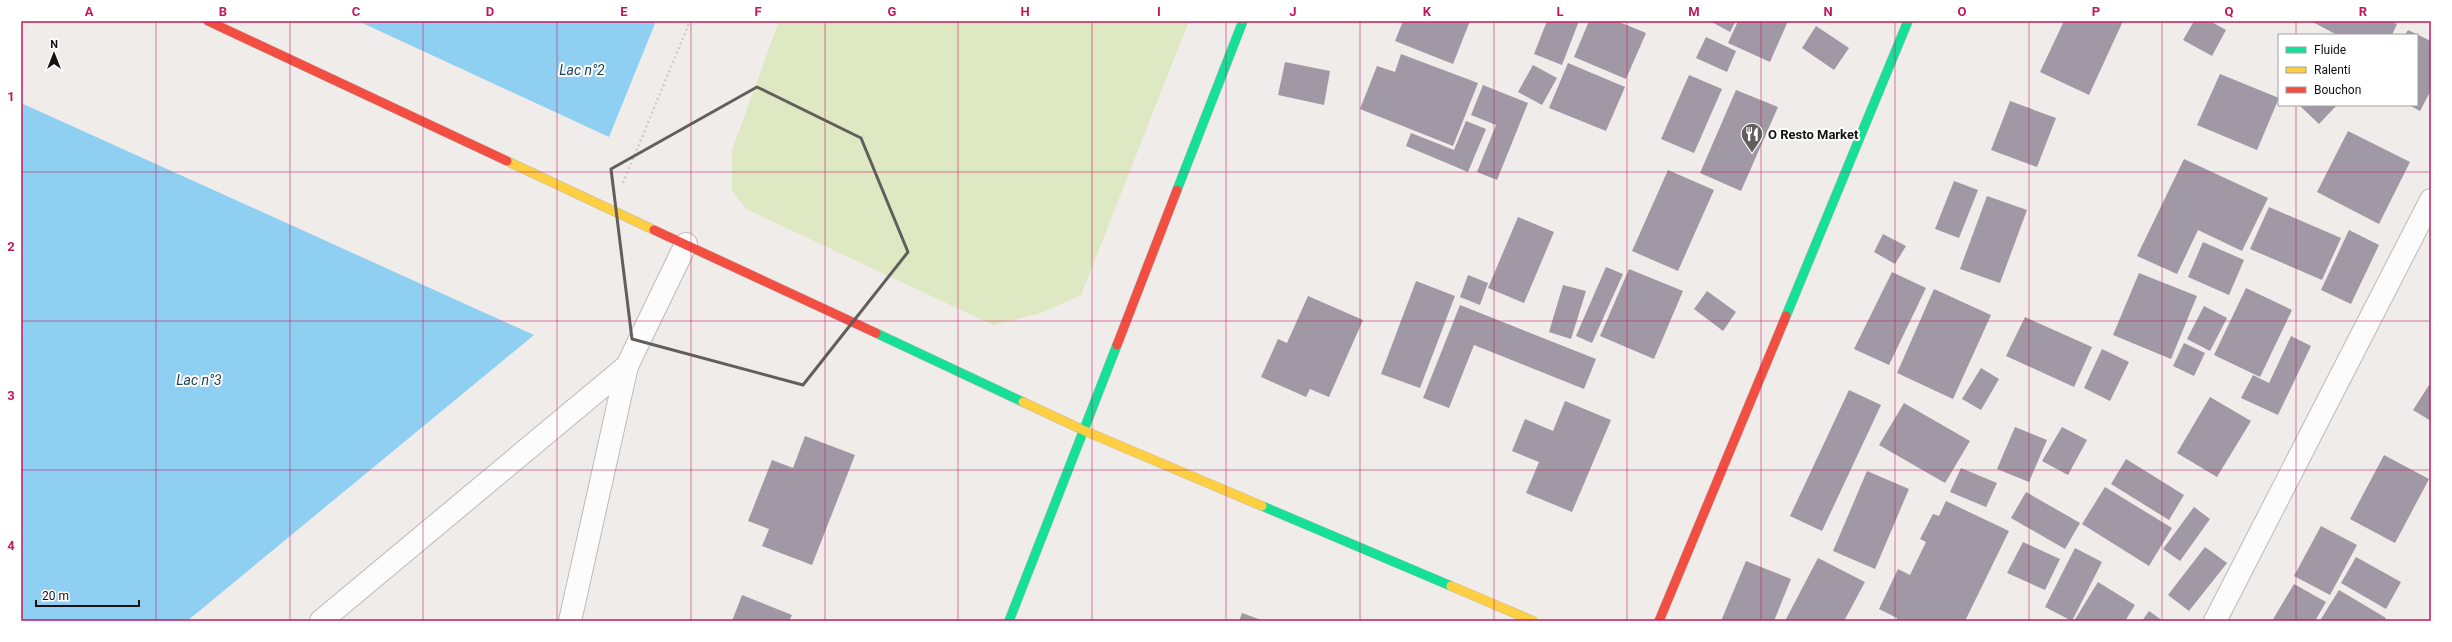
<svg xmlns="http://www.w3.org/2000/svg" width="2452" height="642" viewBox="0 0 2452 642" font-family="Roboto,sans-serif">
<rect width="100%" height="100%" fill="#f0ecea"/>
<!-- green -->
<path fill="#dee8c2" d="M779,21H1189L1081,295L1041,313L993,325L746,209L732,190V150Z"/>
<!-- water -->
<g fill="#8fcff1">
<path d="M358,21H656L609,137Z"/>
<path d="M21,103L534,335L187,621H21Z"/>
</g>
<!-- building -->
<g fill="#a098a4">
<path d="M1403,21H1470L1453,64L1395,41Z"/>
<path d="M1547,21H1579L1562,65L1534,54Z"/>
<path d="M1589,21H1617L1646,33L1626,79L1574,57Z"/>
<path d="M1710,21H1736L1730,32Z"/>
<path d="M1738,21H1788L1770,62L1728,43Z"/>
<path d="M2064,21H2123L2089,95L2040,72Z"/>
<path d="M2194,21H2210L2226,30L2212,56L2183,40Z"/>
<path d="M2311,21H2391L2397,24L2392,35H2337Z"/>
<path d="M1816,26L1849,48L1834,70L1802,48Z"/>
<path d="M2408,30L2431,41V90L2420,111L2409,105H2417V35H2405Z"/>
<path d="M1706,37L1736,51L1727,72L1696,58Z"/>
<path d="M1401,54L1478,83L1453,146L1360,109L1377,66L1395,72Z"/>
<path d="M1285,62L1330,71L1324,105L1278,95Z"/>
<path d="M1568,63L1625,87L1606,131L1549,108Z"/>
<path d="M1533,65L1557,78L1542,105L1518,92Z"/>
<path d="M2220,74L2279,98L2257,150L2197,125Z"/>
<path d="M1689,75L1722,89L1694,153L1661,139Z"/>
<path d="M1483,85L1528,103L1497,180L1477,172L1496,125L1471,115Z"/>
<path d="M1736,90L1778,107L1741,191L1700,173Z"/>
<path d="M2010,101L2056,118L2037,167L1991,150Z"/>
<path d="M2299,105H2337L2319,124Z"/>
<path d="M1466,121L1486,129L1468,172L1406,146L1411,133L1454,150Z"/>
<path d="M2348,131L2410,162L2379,224L2317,192Z"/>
<path d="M2184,159L2268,198L2242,251L2198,230L2177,274L2137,256Z"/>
<path d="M1668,170L1714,190L1678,271L1632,251Z"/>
<path d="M1954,181L1978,190L1959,238L1935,229Z"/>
<path d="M1987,196L2027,210L2000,283L1960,269Z"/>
<path d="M2269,207L2341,238L2322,280L2250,249Z"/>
<path d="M1518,217L1554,232L1524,303L1488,288Z"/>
<path d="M2349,230L2379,245L2351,304L2321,290Z"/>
<path d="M1883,234L1906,246L1895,264L1874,252Z"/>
<path d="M2203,242L2244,260L2229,295L2188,277Z"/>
<path d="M1606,267L1623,274L1592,343L1576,336Z"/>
<path d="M1629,269L1683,291L1654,359L1600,336Z"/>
<path d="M1892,272L1926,288L1889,365L1854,349Z"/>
<path d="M2139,273L2197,296L2171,359L2113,335Z"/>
<path d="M1468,275L1488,283L1480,305L1460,297Z"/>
<path d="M1416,281L1455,296L1420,388L1381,374Z"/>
<path d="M1563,285L1586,291L1571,339L1549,332Z"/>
<path d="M2246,288L2292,310L2260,377L2214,355Z"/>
<path d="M1934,289L1991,315L1953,399L1897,373Z"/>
<path d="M1707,291L1736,312L1723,331L1694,309Z"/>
<path d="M1308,296L1363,320L1329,397L1310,389L1306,397L1261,377L1278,339L1287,343Z"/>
<path d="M1460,305L1596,359L1584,389L1474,345L1449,408L1423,398Z"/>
<path d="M2204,306L2227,318L2210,351L2187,339Z"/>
<path d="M2025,317L2092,347L2074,387L2006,356Z"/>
<path d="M2291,336L2311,346L2278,415L2241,398L2253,375L2269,383Z"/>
<path d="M2184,343L2205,353L2194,376L2173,366Z"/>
<path d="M2102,349L2129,362L2110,401L2084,388Z"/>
<path d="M1981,368L1999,379L1981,410L1962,399Z"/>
<path d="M2431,382V421L2413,410Z"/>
<path d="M1849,390L1881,405L1822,531L1790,516Z"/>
<path d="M2210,397L2251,421L2217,477L2177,453Z"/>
<path d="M1565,401L1611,420L1572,512L1526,493L1539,462L1512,451L1525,419L1553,431Z"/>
<path d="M1904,403L1970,441L1945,483L1879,445Z"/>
<path d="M2015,427L2047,440L2029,482L1997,469Z"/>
<path d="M2062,427L2087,440L2068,475L2042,461Z"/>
<path d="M805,436L855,455L812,565L762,546L769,529L748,521L772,460L793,468Z"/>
<path d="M2384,455L2429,479L2395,543L2350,519Z"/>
<path d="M2126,459L2184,495L2169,520L2111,484Z"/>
<path d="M1961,468L1997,483L1986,507L1950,492Z"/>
<path d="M1867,471L1909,489L1875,569L1833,551Z"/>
<path d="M2105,487L2172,528L2149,566L2082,524Z"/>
<path d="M2026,492L2080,523L2065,549L2011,518Z"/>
<path d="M1946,501L2009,531L1965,621H1896L1897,618L1879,609L1898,569L1910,575L1926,542L1920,539L1933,514L1939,516Z"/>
<path d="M2194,507L2210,519L2180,561L2163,549Z"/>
<path d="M2321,526L2357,545L2330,595L2294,576Z"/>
<path d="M2023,542L2060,559L2045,590L2007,573Z"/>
<path d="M2205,547L2227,563L2189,611L2168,595Z"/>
<path d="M2075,548L2102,562L2072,621L2045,607Z"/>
<path d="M2356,557L2401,582L2386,609L2341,583Z"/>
<path d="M1818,558L1865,582L1844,621H1785Z"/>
<path d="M1746,561L1791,579L1774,621H1721Z"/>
<path d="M2098,582L2135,605L2125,621H2074Z"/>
<path d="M2294,584L2326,602L2315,621H2272Z"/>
<path d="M2339,590L2386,618L2384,621H2325L2321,619Z"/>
<path d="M742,595L792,615L789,621H732Z"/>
<path d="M2149,611L2163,621H2142Z"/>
<path d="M1242,613L1264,621H1239Z"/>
</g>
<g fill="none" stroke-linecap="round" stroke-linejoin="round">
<!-- street casing -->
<g stroke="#bdb9b7" stroke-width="24">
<g id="street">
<path d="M321,621L627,366L686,244"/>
<path d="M570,621L627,366"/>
<path d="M2215,621L2431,200"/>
</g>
</g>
<!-- fast casing -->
<g stroke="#bdb9b7" stroke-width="10">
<g id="fast">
<path d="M1177,190L1243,21"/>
<path d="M1786,316L1908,21"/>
<path d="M876,333L1023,402"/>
<path d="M1262,506L1451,586"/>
<path d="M1009,621L1117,345"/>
</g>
</g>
<!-- slow casing -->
<g stroke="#bdb9b7" stroke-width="10">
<g id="slow">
<path d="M507,161L654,230"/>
<path d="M1023,402L1085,431L1262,506"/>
<path d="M1451,586L1533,621"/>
</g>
</g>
<!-- jam casing -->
<g stroke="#bdb9b7" stroke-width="10">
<g id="jam">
<path d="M208,21L507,161"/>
<path d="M654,230L876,333"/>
<path d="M1117,345L1177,190"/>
<path d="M1659,621L1786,316"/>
</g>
</g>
<!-- path -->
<path stroke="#cecdcc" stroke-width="2.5" stroke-dasharray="2 3" stroke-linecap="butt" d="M623,183L690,21"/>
<!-- street -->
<use href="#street" stroke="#fdfcfc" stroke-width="22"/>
<!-- fast -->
<use href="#fast" stroke="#16e098" stroke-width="9"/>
<!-- slow -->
<use href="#slow" stroke="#ffcf43" stroke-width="9"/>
<!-- jam -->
<use href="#jam" stroke="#f24e42" stroke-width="9"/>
</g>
<!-- marked area -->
<path fill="none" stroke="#615e5c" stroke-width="3" stroke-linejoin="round" d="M757,87L861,138L908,252L803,385L632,339L611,169Z"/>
<!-- grid -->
<path fill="none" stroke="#c2185b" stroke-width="1" stroke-opacity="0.55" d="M156,21V621M290,21V621M423,21V621M557,21V621M691,21V621M825,21V621M958,21V621M1092,21V621M1226,21V621M1360,21V621M1494,21V621M1627,21V621M1761,21V621M1895,21V621M2029,21V621M2162,21V621M2296,21V35M2296,105V621M21,172H2431M21,321H2431M21,470H2431"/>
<!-- icons -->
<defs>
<g id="restaurant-pin" transform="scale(1.15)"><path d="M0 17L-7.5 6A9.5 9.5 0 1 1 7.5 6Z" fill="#615e5c" stroke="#fff"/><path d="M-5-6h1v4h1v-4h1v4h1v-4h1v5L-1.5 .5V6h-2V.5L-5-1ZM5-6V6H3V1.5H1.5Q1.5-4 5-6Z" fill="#fff"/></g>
</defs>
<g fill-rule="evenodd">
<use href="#restaurant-pin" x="1752" y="134"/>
</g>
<g text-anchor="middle" stroke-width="4" stroke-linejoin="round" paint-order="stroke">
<!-- poi labels -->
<g font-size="13" font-weight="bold" fill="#141110" stroke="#fff" text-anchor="start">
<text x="1768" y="139">O Resto Market</text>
</g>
<!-- water labels -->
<g font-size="14" font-style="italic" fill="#1a4257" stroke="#fff">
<text x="582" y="75">Lac n°2</text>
<text x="199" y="385">Lac n°3</text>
</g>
</g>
<!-- border -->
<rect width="2452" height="642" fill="none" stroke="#ffffff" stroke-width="44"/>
<!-- legend -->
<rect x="2278" y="34" width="140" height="72" fill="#ffffff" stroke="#a1a09f"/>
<rect x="2286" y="47" width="20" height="6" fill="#16e098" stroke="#a1a09f"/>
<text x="2314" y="54" font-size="12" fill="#141110">Fluide</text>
<rect x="2286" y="67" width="20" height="6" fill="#ffcf43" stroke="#a1a09f"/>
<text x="2314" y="74" font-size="12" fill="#141110">Ralenti</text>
<rect x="2286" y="87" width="20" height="6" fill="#f24e42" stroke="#a1a09f"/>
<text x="2314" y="94" font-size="12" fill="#141110">Bouchon</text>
<!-- north arrow -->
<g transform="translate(54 54)" stroke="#ffffff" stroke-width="3" paint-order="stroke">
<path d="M0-3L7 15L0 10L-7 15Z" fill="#141110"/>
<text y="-6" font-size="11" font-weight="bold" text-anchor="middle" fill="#141110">N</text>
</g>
<!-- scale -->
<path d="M36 600v6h103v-6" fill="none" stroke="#141110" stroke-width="2"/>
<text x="42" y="600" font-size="12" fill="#141110" stroke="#ffffff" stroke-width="3" paint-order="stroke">20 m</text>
<rect x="22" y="22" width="2408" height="598" fill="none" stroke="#c2185b" stroke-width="1.5"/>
<g font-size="13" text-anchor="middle" font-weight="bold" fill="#c2185b">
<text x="89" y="16">A</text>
<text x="223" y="16">B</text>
<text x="356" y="16">C</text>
<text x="490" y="16">D</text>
<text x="624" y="16">E</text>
<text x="758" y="16">F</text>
<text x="892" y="16">G</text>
<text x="1025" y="16">H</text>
<text x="1159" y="16">I</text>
<text x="1293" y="16">J</text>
<text x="1427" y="16">K</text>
<text x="1560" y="16">L</text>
<text x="1694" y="16">M</text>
<text x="1828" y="16">N</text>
<text x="1962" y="16">O</text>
<text x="2096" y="16">P</text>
<text x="2229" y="16">Q</text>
<text x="2363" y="16">R</text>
<text x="11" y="101">1</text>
<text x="11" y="251">2</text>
<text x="11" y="400">3</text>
<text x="11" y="550">4</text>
</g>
</svg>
